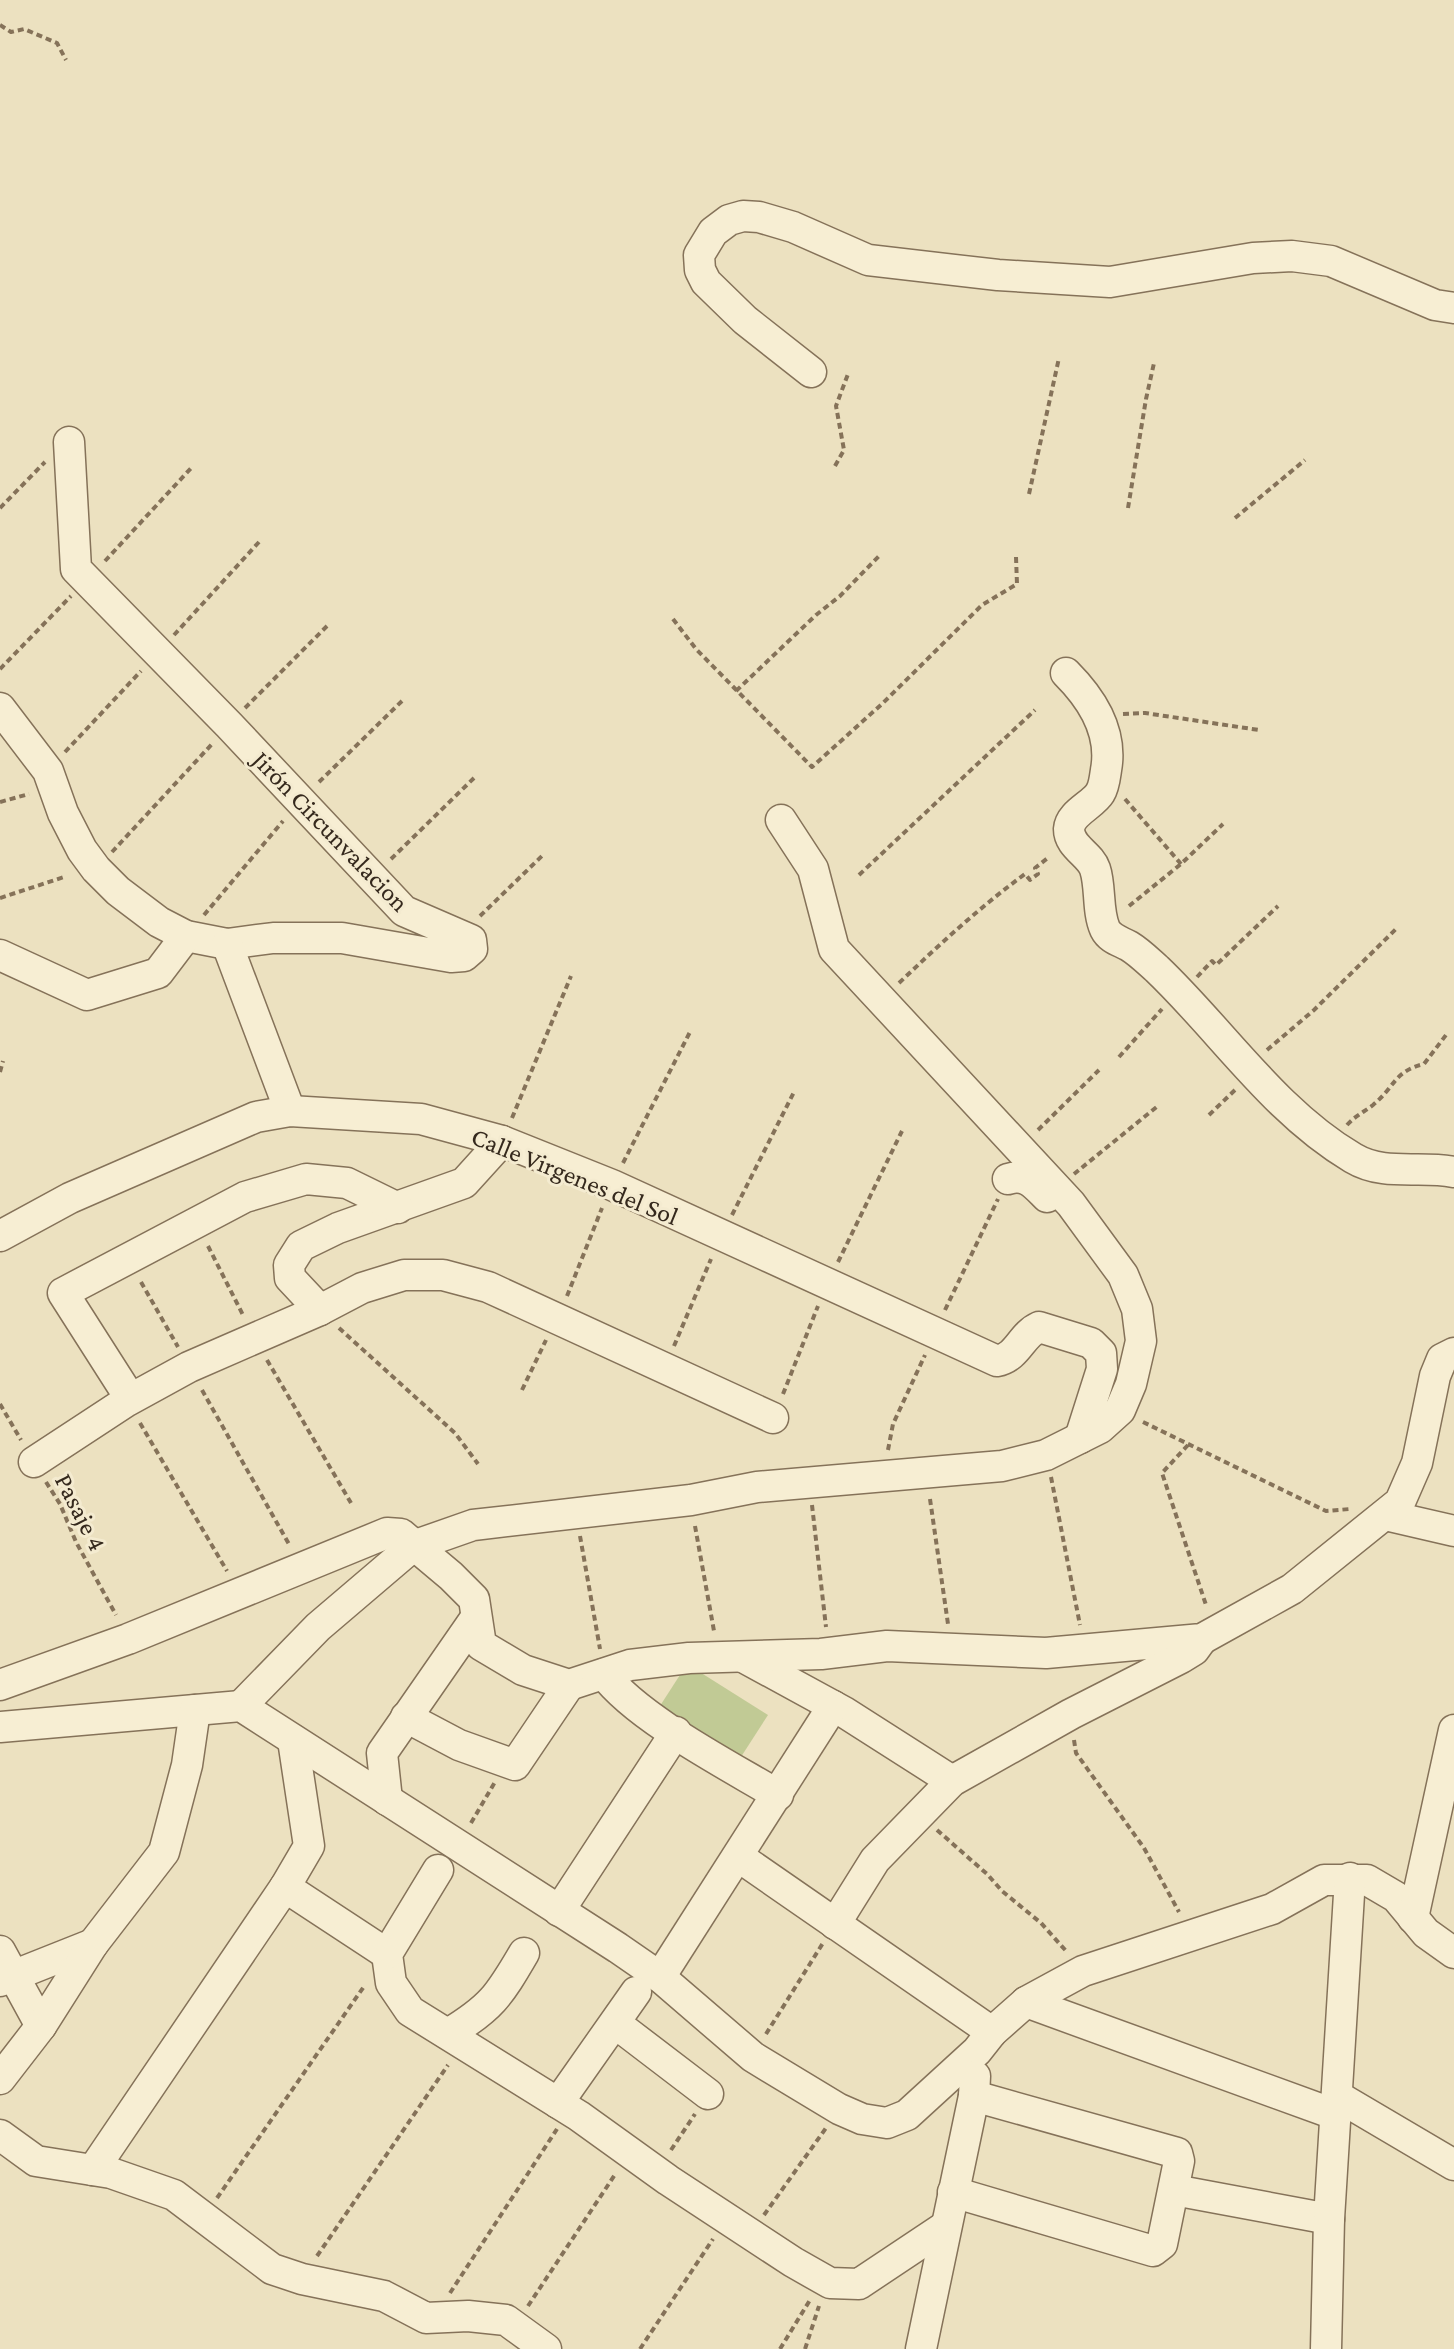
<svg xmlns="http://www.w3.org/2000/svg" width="1454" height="2349" viewBox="0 0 1454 2349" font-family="'Crimson Pro',serif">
<rect width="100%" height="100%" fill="#ece1c0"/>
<!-- green -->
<path fill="#c1ca95" d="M687,1664L768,1715L739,1760L658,1709Z"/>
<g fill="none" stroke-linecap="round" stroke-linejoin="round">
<!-- minor casing -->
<g stroke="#857259" stroke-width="33">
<g id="minor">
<path d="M811,372L745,320L706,282L700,270L699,255L713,232L729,220L743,216L759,217L793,227L868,260L998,275L1110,282L1253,258L1292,256L1331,261L1435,305L1454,308"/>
<path d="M1066,673C1092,699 1113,732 1106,770C1105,777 1104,787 1100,793C1093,805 1070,813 1069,829C1069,847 1090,854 1095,869C1101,887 1097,911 1105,929C1110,939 1120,941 1129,946C1139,952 1148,961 1157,969C1222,1031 1274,1111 1353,1158C1385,1177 1420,1165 1454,1172"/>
<path d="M0,708L48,771L63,813L82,850L96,869L118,891L159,922L186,936L227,944L273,938H342L451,957L464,956L472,949L471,940L404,911L229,725L76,569L69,442"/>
<path d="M227,944L290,1111"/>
<path d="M0,955L87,995L158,973L186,936"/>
<path d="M1008,1179C1026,1173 1035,1185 1047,1197"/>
<path d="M0,1236L70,1198L256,1117L290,1111L421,1119L502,1141L612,1185L997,1361C1018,1357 1021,1335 1039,1327L1091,1343L1101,1353L1102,1369L1080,1438"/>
<path d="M320,1310L290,1278L289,1265L301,1246L338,1228L464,1183L502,1141"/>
<path d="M123,1387L63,1293L245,1197L306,1179L347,1183L398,1208"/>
<path d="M34,1462L127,1401L189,1367L320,1310L362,1288L404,1275H443L488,1287L773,1418"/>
<path d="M1385,1515L1454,1531"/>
<path d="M745,1658L844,1712L952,1781"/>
<path d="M604,1674C637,1718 728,1765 778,1795"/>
<path d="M0,1685L128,1639L387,1533L401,1534L451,1576L474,1599L481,1645L523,1670L569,1685L630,1665L689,1658L821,1654L887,1646L1046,1653L1202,1639L1292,1589L1400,1502L1417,1463L1435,1376L1442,1359L1454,1353"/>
<path d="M241,1706L318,1627L413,1546L473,1525L691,1500L757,1487L1002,1466L1046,1455L1100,1428L1120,1410L1131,1384L1141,1341L1137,1309L1123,1275L1071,1204L834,949L813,869L781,820"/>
<path d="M406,1717L459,1745L515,1765L569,1685"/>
<path d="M0,1727L241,1706L618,1948L660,1977L753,2057L839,2109L862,2119L887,2123L907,2115L977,2051L992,2032L1026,2002L1083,1971L1272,1909L1324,1880H1367L1396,1897L1426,1933L1454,1953"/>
<path d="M387,1800L382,1753L475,1619"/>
<path d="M739,1857L992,2032"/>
<path d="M438,1870L387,1954L391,1983L410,2011L579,2116L668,2180L793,2262L830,2283L859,2284L946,2226"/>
<path d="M285,1887L387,1954"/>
<path d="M559,1911L676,1732"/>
<path d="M1413,1918L1454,1730"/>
<path d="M835,1924L875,1860L952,1781L1071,1714L1181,1658L1194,1650L1202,1639"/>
<path d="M0,1951L41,2026"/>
<path d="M660,1977L833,1706"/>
<path d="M0,1981L93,1944"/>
<path d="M1026,2002L1334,2114"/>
<path d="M615,2023L708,2094"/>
<path d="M448,2034C491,2008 499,1996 524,1953"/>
<path d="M0,2079L41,2026L93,1944L164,1852L187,1765L195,1710"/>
<path d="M1337,2096L1454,2165"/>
<path d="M558,2103L636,1992"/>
<path d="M0,2135L36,2161L111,2173L174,2195L272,2269L302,2279L384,2296L426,2318L468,2316L506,2320L546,2349"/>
<path d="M93,2170L285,1887L309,1846L293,1740"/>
<path d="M1174,2190L1329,2219"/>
<path d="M953,2192L1153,2251L1162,2244L1179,2161L1177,2153L974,2096"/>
<path d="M921,2349L974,2096L975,2076"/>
<path d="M1326,2349L1329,2219L1350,1878"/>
</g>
</g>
<!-- path -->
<g stroke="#857259" stroke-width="4" stroke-dasharray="6 4" stroke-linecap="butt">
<path d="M0,25L11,32L24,29L57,43L66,60"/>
<path d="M835,466L844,450L836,406L848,374"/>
<path d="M1029,494L1059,358"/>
<path d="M0,508L45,462"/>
<path d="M1128,508L1146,399L1154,363"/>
<path d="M1235,518L1305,460"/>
<path d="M105,561L193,466"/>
<path d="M673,619L696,649L812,767L883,703L982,605L1017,584L1016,557"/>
<path d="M174,635L259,542"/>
<path d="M0,669L71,596"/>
<path d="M736,691L816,615L840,596L881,554"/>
<path d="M245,708L328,625"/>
<path d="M1123,714L1145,713L1259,730"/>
<path d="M65,752L141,671"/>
<path d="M319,782L403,700"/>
<path d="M1125,799L1181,864"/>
<path d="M0,802L29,794"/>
<path d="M112,852L212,744"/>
<path d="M391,859L475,777"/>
<path d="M859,875L1035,710"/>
<path d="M0,898L64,877"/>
<path d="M1129,906L1181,864L1223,824"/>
<path d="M204,915L283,821"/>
<path d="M480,916L544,854"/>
<path d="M1197,977L1212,961L1216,965L1278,906"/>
<path d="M899,983C940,944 980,907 1025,874L1030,880L1038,874L1035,868L1049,857"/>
<path d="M1267,1050L1314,1010L1396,929"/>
<path d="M1119,1057L1162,1009"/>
<path d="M0,1072L3,1061"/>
<path d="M1209,1115L1236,1089"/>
<path d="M512,1118L571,976"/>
<path d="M1347,1125C1355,1116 1364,1112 1373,1105C1395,1087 1394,1071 1424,1064L1446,1035"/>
<path d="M1038,1130L1099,1070"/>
<path d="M623,1163L691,1030"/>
<path d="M1074,1174L1159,1105"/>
<path d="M732,1215L794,1092"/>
<path d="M208,1246L244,1317"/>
<path d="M838,1262L902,1131"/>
<path d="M141,1282L178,1347"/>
<path d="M567,1296L602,1208"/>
<path d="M945,1310L998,1199"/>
<path d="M339,1328L455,1433L478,1464"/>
<path d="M674,1346L711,1259"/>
<path d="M267,1360L351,1503"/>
<path d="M202,1390L290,1546"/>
<path d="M522,1390L546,1340"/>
<path d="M783,1394L818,1306"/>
<path d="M0,1404L21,1440"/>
<path d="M1143,1422L1326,1511L1350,1509"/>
<path d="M140,1423L227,1571"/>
<path d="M1188,1445L1162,1473L1206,1605"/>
<path d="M888,1450L893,1424L925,1355"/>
<path d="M1051,1477L1080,1625"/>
<path d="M46,1482L60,1504L76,1542L116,1615"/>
<path d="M930,1499L948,1624"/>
<path d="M812,1505L826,1627"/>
<path d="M695,1526L714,1631"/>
<path d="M580,1536L600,1649"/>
<path d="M1074,1740L1076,1753L1144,1848L1179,1912"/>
<path d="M471,1823L495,1782"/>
<path d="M937,1830L987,1874L1002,1891L1041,1923L1067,1952"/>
<path d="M766,2034L823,1943"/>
<path d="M671,2150L695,2114"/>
<path d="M217,2198L365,1985"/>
<path d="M764,2215L826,2128"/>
<path d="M317,2256L448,2065"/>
<path d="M450,2293L557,2129"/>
<path d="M528,2306L616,2173"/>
<path d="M640,2349L713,2239"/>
<path d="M780,2349L810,2300"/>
<path d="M805,2349L819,2306"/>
</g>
<!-- minor -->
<use href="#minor" stroke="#f7eed3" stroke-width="30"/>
</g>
<g text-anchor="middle" stroke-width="6" stroke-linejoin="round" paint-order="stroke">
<!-- street labels -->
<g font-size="26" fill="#35291d" stroke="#f4ebd0">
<text transform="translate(331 831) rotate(46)" y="9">Jirón Circunvalacion</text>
<text transform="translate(575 1176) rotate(22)" y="9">Calle Virgenes del Sol</text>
<text transform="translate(81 1512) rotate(63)" y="9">Pasaje 4</text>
</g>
</g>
</svg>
